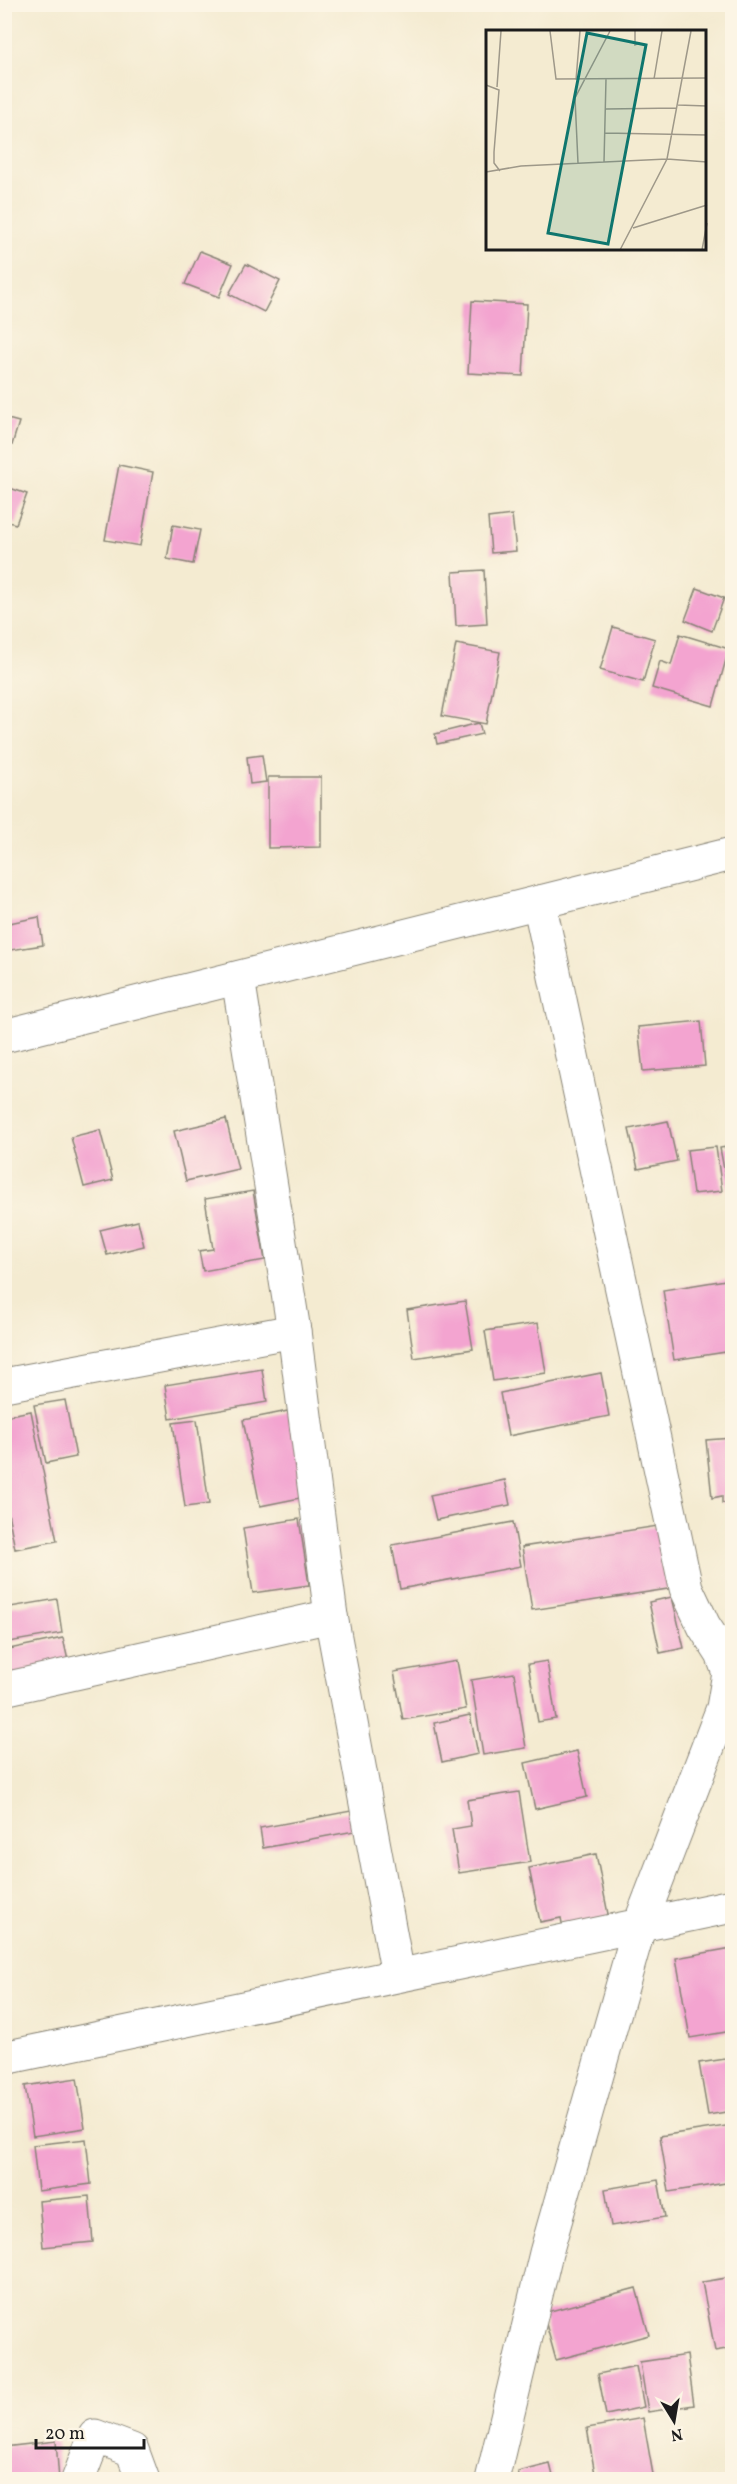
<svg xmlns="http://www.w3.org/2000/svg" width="737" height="2484" viewBox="0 0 737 2484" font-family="Vollkorn,serif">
<rect width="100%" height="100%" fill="#fcf5e5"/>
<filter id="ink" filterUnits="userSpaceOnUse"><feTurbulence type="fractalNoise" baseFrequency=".0167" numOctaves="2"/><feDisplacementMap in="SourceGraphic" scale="12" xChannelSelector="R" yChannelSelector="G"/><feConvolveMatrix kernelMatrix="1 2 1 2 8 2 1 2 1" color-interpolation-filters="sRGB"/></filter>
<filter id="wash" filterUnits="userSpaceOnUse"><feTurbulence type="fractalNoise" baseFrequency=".008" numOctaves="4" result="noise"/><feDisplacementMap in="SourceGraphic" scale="24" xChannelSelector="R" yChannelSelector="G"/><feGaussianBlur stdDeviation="1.35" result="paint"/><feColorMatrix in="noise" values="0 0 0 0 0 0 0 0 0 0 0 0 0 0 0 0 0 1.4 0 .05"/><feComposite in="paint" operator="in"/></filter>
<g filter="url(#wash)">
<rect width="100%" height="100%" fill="#f4ebd1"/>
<g id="blocks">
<!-- building -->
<g fill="#f3a4d0">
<path d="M200,251L233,264L219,297L185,284Z"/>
<path d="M246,264L280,281L264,312L229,294Z"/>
<path d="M472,301L527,304L523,376L468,373Z"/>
<path d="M4,418L19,422L12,445L4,443Z"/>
<path d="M119,465L153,472L140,546L105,540Z"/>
<path d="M4,486L27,494L16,524L4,521Z"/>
<path d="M512,515L516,551L491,553L488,518Z"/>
<path d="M173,525L200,530L193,564L167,559Z"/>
<path d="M484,570L487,624L456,626L453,572Z"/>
<path d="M697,588L724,598L712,631L685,620Z"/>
<path d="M613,627L655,639L643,682L600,670Z"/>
<path d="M680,634L729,649L713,706L652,688L660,661L671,665Z"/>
<path d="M456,644L500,652L486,724L442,716Z"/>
<path d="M479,723L482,734L437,744L435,734Z"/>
<path d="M262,755L266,782L250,784L247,757Z"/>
<path d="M268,777H321V847L268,848Z"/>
<path d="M39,917L43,945L4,951V924Z"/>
<path d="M701,1021L705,1066L643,1071L638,1027Z"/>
<path d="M226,1119L238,1169L186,1181L174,1131Z"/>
<path d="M668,1121L677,1161L638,1169L629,1129Z"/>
<path d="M100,1130L113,1180L84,1187L71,1137Z"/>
<path d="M732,1146V1195L729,1196L720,1148Z"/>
<path d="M716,1147L722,1191L693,1194L687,1150Z"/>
<path d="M253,1191L265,1260L203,1271L199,1251L213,1249L205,1199Z"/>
<path d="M138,1221L144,1246L107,1255L100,1230Z"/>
<path d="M732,1279V1351L674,1360L663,1290Z"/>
<path d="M465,1301L473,1349L414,1358L407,1310Z"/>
<path d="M538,1323L546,1373L493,1381L485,1331Z"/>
<path d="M262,1369L267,1402L170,1419L165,1385Z"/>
<path d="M601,1373L609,1416L508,1436L500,1393Z"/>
<path d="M65,1400L76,1457L46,1463L34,1405Z"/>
<path d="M293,1410L310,1496L260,1506L243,1420Z"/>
<path d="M31,1411L57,1541L15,1549L5,1497V1416Z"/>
<path d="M197,1420L209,1504L185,1507L173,1423Z"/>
<path d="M732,1438V1502L722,1503V1496L712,1498L706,1440Z"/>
<path d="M505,1480L510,1505L436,1520L430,1495Z"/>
<path d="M299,1519L309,1585L253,1593L243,1528Z"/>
<path d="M513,1522L521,1566L400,1589L392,1545Z"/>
<path d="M664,1525L674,1588L532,1610L522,1547Z"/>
<path d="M672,1597L684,1648L660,1653L649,1602Z"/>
<path d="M57,1599L62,1633L9,1642L4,1608Z"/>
<path d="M63,1638L69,1665L10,1677L4,1650Z"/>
<path d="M457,1661L466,1709L403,1720L394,1672Z"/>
<path d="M547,1661L556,1719L538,1722L528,1664Z"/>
<path d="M514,1673L526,1748L483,1755L471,1680Z"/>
<path d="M470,1715L478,1754L442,1762L434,1723Z"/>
<path d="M577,1751L587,1797L535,1809L525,1763Z"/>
<path d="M519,1792L530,1862L459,1873L452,1829L471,1826L467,1800Z"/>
<path d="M356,1810L360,1830L263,1848L260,1828Z"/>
<path d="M596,1854L609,1919L563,1928L561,1918L540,1922L529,1868Z"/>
<path d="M732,1948V2031L690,2038L676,1958Z"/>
<path d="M732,2058V2111L708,2115L699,2063Z"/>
<path d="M77,2078L85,2128L33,2136L25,2086Z"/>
<path d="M732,2125V2182L669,2192L660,2136Z"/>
<path d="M86,2139L91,2184L38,2191L33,2145Z"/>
<path d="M658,2180L665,2217L611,2226L605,2189Z"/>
<path d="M89,2196L93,2242L43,2247L39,2201Z"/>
<path d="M732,2277V2348L715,2351L702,2282Z"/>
<path d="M636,2288L649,2335L556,2360L543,2313Z"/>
<path d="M687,2355L694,2405L648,2412L640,2362Z"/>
<path d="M636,2366L644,2407L606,2415L598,2374Z"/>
<path d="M643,2418L654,2480H596L587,2428Z"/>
<path d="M56,2441L59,2480H4V2447Z"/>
<path d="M550,2464L554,2480H520L518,2472Z"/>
</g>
</g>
</g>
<g filter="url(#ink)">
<use href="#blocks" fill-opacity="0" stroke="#888476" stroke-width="1.5"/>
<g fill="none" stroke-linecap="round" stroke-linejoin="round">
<!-- street casing -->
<g stroke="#888476" stroke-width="35">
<g id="street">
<path d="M238,978L294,1331L331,1616L398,1975"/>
<path d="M4,1036L732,854"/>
<path d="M4,1385L294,1331"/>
<path d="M4,1689L331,1616"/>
<path d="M4,2058L732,1906"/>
<path d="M78,2480L95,2436L132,2450L143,2480"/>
<path d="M492,2480L546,2253L640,1924L723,1708L729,1673L722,1654L704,1626L686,1588L539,902"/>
</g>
</g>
<!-- street -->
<use href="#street" stroke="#fff" stroke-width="33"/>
</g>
</g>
<!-- overview -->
<g transform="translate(486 30)">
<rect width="220" height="220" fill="#f4ebd1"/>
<path fill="none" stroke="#9e9889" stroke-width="1.5" d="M64,1L70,49L221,48M149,1V15L154,13M168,49L176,1M90,50L94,1M0,55L13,60L8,122V133L14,141M11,57L15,1M192,75L221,76M120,79L191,78M119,103L221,105M118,132L120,49M92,133L89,68L124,1M0,142L35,136L181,129L221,132M147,198L221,175M134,220L181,129L205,1M216,220L221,193"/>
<path fill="#0f766e" fill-opacity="0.15" stroke="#0f766e" stroke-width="3" d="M101,3L160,15L122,214L62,203Z"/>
<rect width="220" height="220" fill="none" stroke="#1c1c1c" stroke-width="3"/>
</g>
<!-- margin -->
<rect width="737" height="2484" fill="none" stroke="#fcf5e5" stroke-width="24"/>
<!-- north arrow -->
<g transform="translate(674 2421) rotate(169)" stroke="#fcf5e5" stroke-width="4.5" paint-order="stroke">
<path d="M0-4.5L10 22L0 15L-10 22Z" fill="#1c1c1c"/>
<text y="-9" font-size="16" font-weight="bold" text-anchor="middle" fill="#1c1c1c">N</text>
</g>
<!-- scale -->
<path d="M36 2439v9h108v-9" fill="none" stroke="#1c1c1c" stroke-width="3"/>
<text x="45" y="2439" font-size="18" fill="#1c1c1c" stroke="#fcf5e5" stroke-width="4.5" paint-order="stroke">20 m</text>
</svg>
